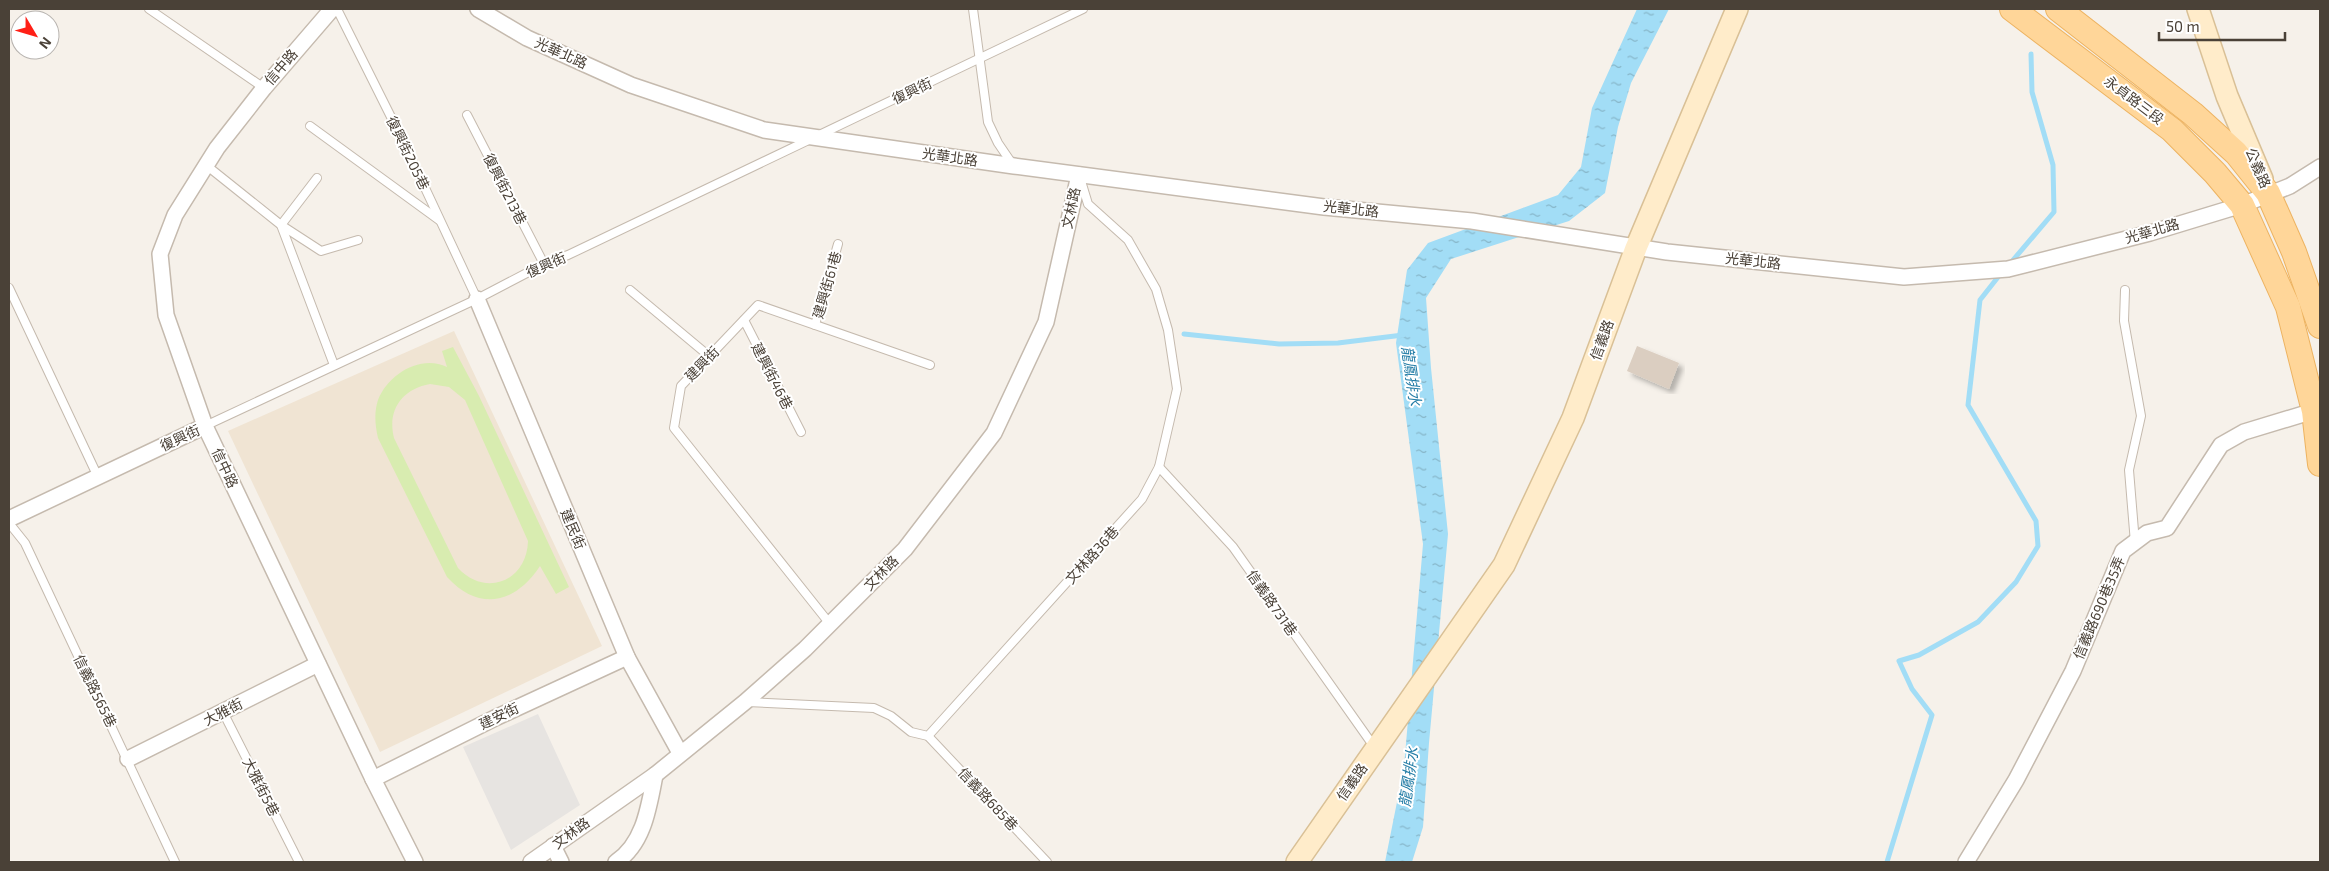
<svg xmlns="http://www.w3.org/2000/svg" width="2329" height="871" viewBox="0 0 2329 871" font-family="'Exo 2','Noto Sans TC',sans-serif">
<defs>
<pattern id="water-ripples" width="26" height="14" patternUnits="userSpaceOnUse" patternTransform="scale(1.25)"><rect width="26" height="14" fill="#a2ddf6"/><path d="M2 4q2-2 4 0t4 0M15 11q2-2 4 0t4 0" fill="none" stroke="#86b5c8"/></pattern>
<filter id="shadow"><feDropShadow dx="4.5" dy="4.5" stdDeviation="2.5" flood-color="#0004"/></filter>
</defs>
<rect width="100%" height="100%" fill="#f6f1ea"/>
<!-- education -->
<path fill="#f0e4d3" d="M454,331L602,646L380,752L228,431Z"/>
<!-- grass -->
<path fill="#d8ecb0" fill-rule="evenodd" d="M453,347L479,396L569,587L556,594L540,566C515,604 479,612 447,577L378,438C375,425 374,412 378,400C388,374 421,354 447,367L442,351ZM430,384L449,387L465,400L528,541C527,581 486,598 458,568L394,438C387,410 402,389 430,384Z"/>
<!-- parking -->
<path fill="#e7e4e1" d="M538,714L580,805L511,850L463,747Z"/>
<!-- water -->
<path fill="url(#water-ripples)" d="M1637,9H1669L1631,83L1618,127L1605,193L1569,221L1451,259L1426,298L1431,368L1448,534L1429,743L1423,827L1412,862H1385L1404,767L1423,544L1396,343L1407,270L1428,243L1558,195L1581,167L1592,108Z"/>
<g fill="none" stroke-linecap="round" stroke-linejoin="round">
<!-- stream -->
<g stroke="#a2ddf6" stroke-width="5">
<path d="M2008,266L2054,212L2053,165L2032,92L2031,54"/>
<path d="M1184,334L1279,344L1338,343L1403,335"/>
<path d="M1887,862L1932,715L1912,689L1899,661L1919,655L1978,622L2016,582L2038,546L2036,521L1968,405L1980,300L2002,272"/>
</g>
</g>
<!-- building -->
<path fill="#dbcec1" filter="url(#shadow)" d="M1637,346L1679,363L1669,389L1627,371Z"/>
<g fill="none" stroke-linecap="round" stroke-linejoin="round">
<!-- lane casing -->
<g stroke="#c5baae" stroke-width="10">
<g id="lane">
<path d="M149,9L264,88"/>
<path d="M337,9L404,143L477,299"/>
<path d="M973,9L988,122L998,143L1013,165"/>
<path d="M467,115L544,264"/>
<path d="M310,126L439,220"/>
<path d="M206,165L281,225L334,365"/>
<path d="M317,178L281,225L321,251L358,240"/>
<path d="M9,288L98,477"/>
<path d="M630,290L709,356"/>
<path d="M2125,290L2124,321L2141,416L2129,470L2135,543"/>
<path d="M744,320L801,432"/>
<path d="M815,325L838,244"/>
<path d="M205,426L477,299L544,264L568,255L1083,9"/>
<path d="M1159,467L1233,547L1375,748"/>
<path d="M9,523L25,543L175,862"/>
<path d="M830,624L674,428L681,386L758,305L930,365"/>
<path d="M747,702L874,708L891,716L911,732L928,736L1142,499L1159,467L1177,389L1168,330L1156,289L1128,240L1088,204L1081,181"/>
<path d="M223,712L299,862"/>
<path d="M928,736L1047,862"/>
</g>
</g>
<!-- street casing -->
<g stroke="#c5baae" stroke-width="18">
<g id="street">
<path d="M332,9L264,88L217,148L175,215L160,254L166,315L205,426L373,779L415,862"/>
<path d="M478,9L527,38L631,85L764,130L1014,166L1324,207L1472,221L1667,252L1904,277L2008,269L2150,233L2242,205L2290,186L2320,167"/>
<path d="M477,299L627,657L680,753"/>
<path d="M9,519L205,426"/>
<path d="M128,759L318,664"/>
<path d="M373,779L495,718L627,657"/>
<path d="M553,846L561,862"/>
<path d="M531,862L655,775L745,702L805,649L905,549L994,433L1046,322L1079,175"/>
<path d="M616,862C644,844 649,806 655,775"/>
<path d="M1966,862L2016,780L2073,671L2123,551L2147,533L2167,528L2221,445L2244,432L2320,409"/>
</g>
</g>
<!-- secondary casing -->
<g stroke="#d9c096" stroke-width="24">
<g id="secondary">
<path d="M2198,9L2227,96L2262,179"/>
<path d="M1297,862L1504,565L1573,418L1636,248L1737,9"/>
</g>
</g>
<!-- primary casing -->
<g stroke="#edb361" stroke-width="26">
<g id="primary">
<path d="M2012,9L2172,130L2215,173L2242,205L2288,307L2314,411L2320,464"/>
<path d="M2058,9L2193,114L2236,153L2268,193L2294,252L2320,326"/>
</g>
</g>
<!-- lane -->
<use href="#lane" stroke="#fff" stroke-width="8"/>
<!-- street -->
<use href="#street" stroke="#fff" stroke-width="15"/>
<!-- secondary -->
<use href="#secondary" stroke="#ffecca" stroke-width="21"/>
<!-- primary -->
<use href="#primary" stroke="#ffd699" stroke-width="24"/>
</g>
<g text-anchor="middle" stroke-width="4" stroke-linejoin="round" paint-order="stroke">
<!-- street labels -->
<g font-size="14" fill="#4a4137" stroke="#fff">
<text transform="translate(561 53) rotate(24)" y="5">光華北路</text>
<text transform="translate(281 67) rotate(-49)" y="5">信中路</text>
<text transform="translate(912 91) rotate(-25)" y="5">復興街</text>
<text transform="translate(2134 100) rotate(37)" y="5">永貞路三段</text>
<text transform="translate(408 153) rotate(64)" y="5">復興街205巷</text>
<text transform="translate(950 157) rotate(8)" y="5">光華北路</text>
<text transform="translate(2258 168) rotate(67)" y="5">公義路</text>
<text transform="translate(505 189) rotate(63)" y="5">復興街213巷</text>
<text transform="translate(1071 208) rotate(-78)" y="5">文林路</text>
<text transform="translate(1351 209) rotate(6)" y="5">光華北路</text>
<text transform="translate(2152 231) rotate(-16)" y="5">光華北路</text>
<text transform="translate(1753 261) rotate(6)" y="5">光華北路</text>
<text transform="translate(546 265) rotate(-24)" y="5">復興街</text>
<text transform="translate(827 285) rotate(-74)" y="5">建興街61巷</text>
<text transform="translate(1602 340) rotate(-70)" y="5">信義路</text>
<text transform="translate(702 364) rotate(-46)" y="5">建興街</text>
<text transform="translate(772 376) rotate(63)" y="5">建興街46巷</text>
<text transform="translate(180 438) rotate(-25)" y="5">復興街</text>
<text transform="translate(225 468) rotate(65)" y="5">信中路</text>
<text transform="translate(573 529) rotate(67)" y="5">建民街</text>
<text transform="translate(1092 555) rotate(-48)" y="5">文林路36巷</text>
<text transform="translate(881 573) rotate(-45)" y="5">文林路</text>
<text transform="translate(1272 603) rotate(55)" y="5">信義路731巷</text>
<text transform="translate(2099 608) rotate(-67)" y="5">信義路690巷35弄</text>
<text transform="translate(95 691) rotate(64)" y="5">信義路565巷</text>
<text transform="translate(223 712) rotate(-27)" y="5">大雅街</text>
<text transform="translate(499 716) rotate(-26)" y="5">建安街</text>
<text transform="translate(1352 782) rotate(-55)" y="5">信義路</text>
<text transform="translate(261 787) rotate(63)" y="5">大雅街5巷</text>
<text transform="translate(988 799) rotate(47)" y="5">信義路685巷</text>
<text transform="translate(571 833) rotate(-36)" y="5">文林路</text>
</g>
<!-- water labels -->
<g font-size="15" font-style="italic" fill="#247da6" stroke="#fff">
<text transform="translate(1411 376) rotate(82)" y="5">龍鳳排水</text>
<text transform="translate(1409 777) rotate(-82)" y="5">龍鳳排水</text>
</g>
</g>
<!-- border -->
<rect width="2329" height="871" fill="none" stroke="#4a4137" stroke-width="20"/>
<!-- north arrow -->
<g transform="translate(35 35) rotate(128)"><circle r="24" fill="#ffffff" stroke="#b7b3af"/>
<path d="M0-4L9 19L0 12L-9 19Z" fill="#ff2017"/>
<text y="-8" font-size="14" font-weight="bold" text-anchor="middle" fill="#4a4137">N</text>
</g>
<!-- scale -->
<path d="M2159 32v8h126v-8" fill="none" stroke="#4a4137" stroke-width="2.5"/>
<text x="2166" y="32" font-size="15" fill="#4a4137" stroke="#ffffff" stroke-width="4" paint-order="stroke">50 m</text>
</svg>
